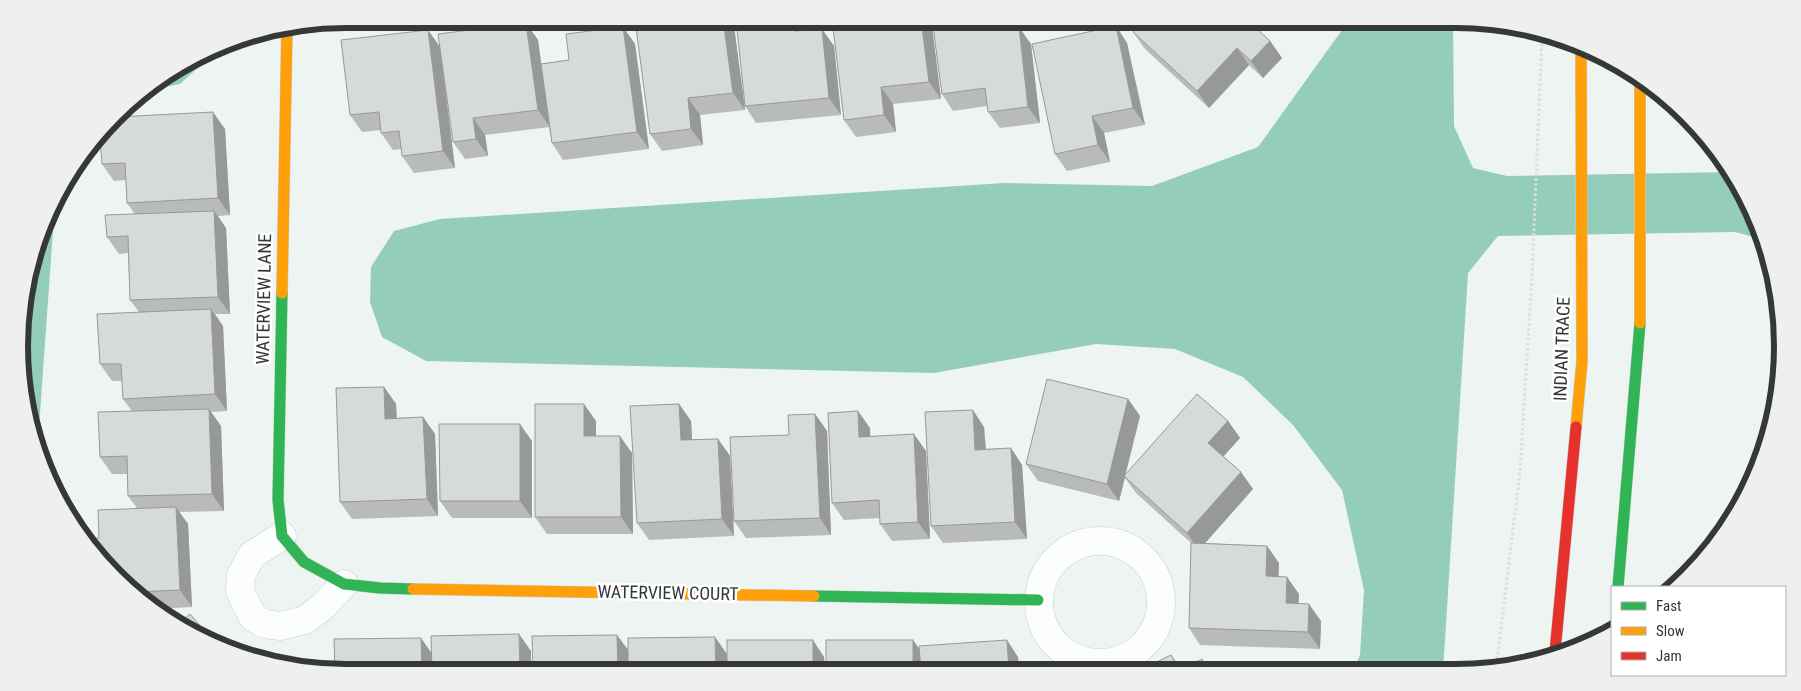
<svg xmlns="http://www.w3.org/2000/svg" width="1801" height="691" viewBox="0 0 1801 691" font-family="'Roboto Condensed',sans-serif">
<rect width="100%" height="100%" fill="#eef4f1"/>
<!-- water -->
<g fill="#94cebb">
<path d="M1350,19H1453L1454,126L1473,168L1507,176L1731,172L1739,182L1765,240L1735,232L1498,236L1468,273L1444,656L1442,670H1354L1360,655L1364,590L1342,490L1293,425L1243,377L1175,349L1096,344L934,373L426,361L382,337L370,302L371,267L394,231L440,219L1005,183L1152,186L1258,147Z"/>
<path d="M212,52L211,56L180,84L147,90Z"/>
<path d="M55,203L38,441L25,410L22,303Z"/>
</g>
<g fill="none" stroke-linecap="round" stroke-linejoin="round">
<!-- street casing -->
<g stroke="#cacecc" stroke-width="29">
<g id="street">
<path d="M282,536L252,555L241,575L240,591L252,616L264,624L281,626L305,620L322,607L344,584"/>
<circle cx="1100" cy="602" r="61"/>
</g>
</g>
<!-- fast casing -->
<g stroke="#cacecc" stroke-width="12">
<g id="fast">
<path d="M282,293L278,500L282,536L304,562L344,584L380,588L413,589"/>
<path d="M1618,587L1640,323"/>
<path d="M814,596L1038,600"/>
</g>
</g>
<!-- slow casing -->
<g stroke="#cacecc" stroke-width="12">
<g id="slow">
<path d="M1640,77V323"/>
<path d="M282,293L287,28"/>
<path d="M1576,427L1582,361L1581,45"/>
<path d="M413,589L814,596"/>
</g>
</g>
<!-- jam casing -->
<g stroke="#cacecc" stroke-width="12">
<path id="jam" d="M1555,652L1576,427"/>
</g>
<!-- path -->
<path stroke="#dbdedd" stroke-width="3" stroke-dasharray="2.5 2.5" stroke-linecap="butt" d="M1496,669L1520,472L1532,275L1542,38L1541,30"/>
<!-- street -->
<use href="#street" stroke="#fcfdfd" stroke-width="28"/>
<!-- fast -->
<use href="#fast" stroke="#30b455" stroke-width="11"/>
<!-- slow -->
<use href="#slow" stroke="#ff9f0a" stroke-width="11"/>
<!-- jam -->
<use href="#jam" stroke="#e5322d" stroke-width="11"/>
</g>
<!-- wall -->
<g fill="#b8bbba">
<path d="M931,19L941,99L893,104L896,132L856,137L844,120Z"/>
<path d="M932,19H1003L1004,28L1031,44L1040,123L1000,128L988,112L987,106L953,111L942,94Z"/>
<path d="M526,23L538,40L541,64L569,60L623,27L635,44L649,149L563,160L552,143L549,127L485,135L488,156L465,159L453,142Z"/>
<path d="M734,26L745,110L700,115L703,145L662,151L650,134Z"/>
<path d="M1116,26L1127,43L1145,125L1104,133L1110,162L1067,171L1055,154Z"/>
<path d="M805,27V30L834,46L841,115L756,123L745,106Z"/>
<path d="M428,30L440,47L455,168L414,173L402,156L401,149L393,150L381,133V130L362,132L350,115Z"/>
<path d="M1133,32L1270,41L1282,58L1263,78L1249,65L1209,108L1145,49Z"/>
<path d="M225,129L230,215L218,216L226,228L230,314H215L223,326L227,411L211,412L221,426L224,511L179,512L188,524L192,607L155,609L147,605L85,539L99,538L137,508L128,496L127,474H112L100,457L132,411L123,399L122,381H112L100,364L139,312L130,300L128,253L119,254L107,237L135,214L127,203L126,180L114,181L102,164Z"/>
<path d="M384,387L396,404L397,418L423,417L435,434L438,516L352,519L340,502Z"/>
<path d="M1128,399L1140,416L1125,474L1228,421L1240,438L1223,457L1253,489L1205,543L1267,546L1279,563L1278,577L1299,594L1298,603L1321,621L1320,649L1200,645L1189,628L1191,543L1136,493L1125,478L1119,501L1038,481L1026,464Z"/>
<path d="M679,404L691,421L692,440L718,439L730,456L734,536L649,540L637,523Z"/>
<path d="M815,414L827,431L831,535L746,538L734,521L789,435Z"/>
<path d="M596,421V436L632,453L633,534H547L535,517Z"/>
<path d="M984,427L986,449L1011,448L1022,465L1027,539L943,543L931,526Z"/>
<path d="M870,428V436L926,451L930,539L892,541L880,524V518L844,520L832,503Z"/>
<path d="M532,441V518H452L440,501Z"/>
</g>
<!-- shaded-wall -->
<g fill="#969997">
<path d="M723,19H729L734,26L745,110L733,93Z"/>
<path d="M794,19H799L805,27L807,48L795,31Z"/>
<path d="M921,19H931L941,99L929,82Z"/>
<path d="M993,19H1003L1006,46L994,30Z"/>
<path d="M526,23L538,40L550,127L538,110Z"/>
<path d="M1116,26L1127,43L1145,125L1133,108Z"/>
<path d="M623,27L635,44L649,149L637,132Z"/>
<path d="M1019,27L1031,44L1040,123L1028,107Z"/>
<path d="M822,29L834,46L841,115L829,98Z"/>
<path d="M428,30L440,47L455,168L443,151Z"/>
<path d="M1270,41L1282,58L1263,78L1251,61Z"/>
<path d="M1237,48L1249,65L1209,108L1197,91Z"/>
<path d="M881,87L893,104L896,132L884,115Z"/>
<path d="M688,98L700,115L703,145L691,129Z"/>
<path d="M213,112L225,129L230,215L218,198Z"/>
<path d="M1092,116L1104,133L1110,162L1098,145Z"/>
<path d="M473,118L485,135L488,156L476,139Z"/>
<path d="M214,211L226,228L230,314L218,297Z"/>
<path d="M211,309L223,326L227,411L215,394Z"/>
<path d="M384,387L396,404L397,436L385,419Z"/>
<path d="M1128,399L1140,416L1119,501L1107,484Z"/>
<path d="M584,404L596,421V453L584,436Z"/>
<path d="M679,404L691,421L693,457L681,440Z"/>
<path d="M209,409L221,426L224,511L212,494Z"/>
<path d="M973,410L984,427L987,467L975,450Z"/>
<path d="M858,411L870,428L871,454L859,437Z"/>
<path d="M815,414L827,431L831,535L820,518Z"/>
<path d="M423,417L435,434L438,516L427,499Z"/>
<path d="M1228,421L1240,438L1220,460L1208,443Z"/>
<path d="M520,424L532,441V518L520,501Z"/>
<path d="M914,434L926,451L930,539L918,522Z"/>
<path d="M620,436L632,453L633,534L621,517Z"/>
<path d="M718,439L730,456L734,536L722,519Z"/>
<path d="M1011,448L1022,465L1027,539L1015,522Z"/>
<path d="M1241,472L1253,489L1199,550L1187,533Z"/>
<path d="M176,507L188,524L192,607L180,590Z"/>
<path d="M1267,546L1279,563L1278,593L1266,576Z"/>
<path d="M1287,577L1299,594L1298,620L1286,603Z"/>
<path d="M1309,604L1321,621L1320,649L1308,632Z"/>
<path d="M519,634L531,651V672H520Z"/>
<path d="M617,635L629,651V672H618Z"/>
<path d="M715,637L727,654L728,671H716Z"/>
<path d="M421,638L433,655V672H422Z"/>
<path d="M813,640L824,657L825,671H813Z"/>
<path d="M913,640L925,657V671H913Z"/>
<path d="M1007,640L1018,657L1020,671H1009Z"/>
<path d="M1171,655L1182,670H1179Z"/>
<path d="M1202,659L1210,670H1207Z"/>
</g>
<!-- building -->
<g fill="#d6dad8" stroke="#969997">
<path d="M642,19H723L733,93L688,98L691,129L650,134L635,20Z"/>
<path d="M736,19H794L795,31L822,29L829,98L745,106Z"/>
<path d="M832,19H921L929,82L881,87L884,115L844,120Z"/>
<path d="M932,19H993L994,30L1019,27L1028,107L988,112L985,88L942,94Z"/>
<path d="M1145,19H1246L1270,41L1251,61L1237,48L1197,91L1133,32Z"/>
<path d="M526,23L538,110L473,118L476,139L453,142L438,34Z"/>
<path d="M1116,26L1133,108L1092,116L1098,145L1055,154L1032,44Z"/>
<path d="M623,27L637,132L552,143L541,64L569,60L566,34Z"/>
<path d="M428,30L443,151L402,156L399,131L381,133L379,112L350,115L341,40Z"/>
<path d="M213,112L218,198L127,203L125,163L102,164L100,136L116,117Z"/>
<path d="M214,211L218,297L130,300L128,236L107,237L105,215Z"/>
<path d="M211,309L215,394L123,399L121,364H100L97,314Z"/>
<path d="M1047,379L1128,399L1107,484L1026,464Z"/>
<path d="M384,387L385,419L423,417L427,499L340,502L336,388Z"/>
<path d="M1197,394L1228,421L1208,443L1241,472L1187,533L1124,476Z"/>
<path d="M535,404H584V436H620L621,517H535Z"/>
<path d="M679,404L681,440L718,439L722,519L637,523L630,406Z"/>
<path d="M209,409L212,494L128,496L127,456L100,457L98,412Z"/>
<path d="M973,410L975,450L1011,448L1015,522L931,526L925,412Z"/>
<path d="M858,411L859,437L914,434L918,522L880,524L879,500L832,503L828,413Z"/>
<path d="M815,414L820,518L734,521L730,437L789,435L788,415Z"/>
<path d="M439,424H520V501H440Z"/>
<path d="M176,507L180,590L135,592L85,539L99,538L98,510Z"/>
<path d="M1191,543L1267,546L1266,576L1287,577L1286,603L1309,604L1308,632L1189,628Z"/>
<path d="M190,614L208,635L181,622Z"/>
<path d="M519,634L520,672H432L431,636Z"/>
<path d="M617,635L618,672H533L532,636Z"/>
<path d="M715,637L716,671L628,672V638Z"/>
<path d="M421,638L422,672H346L335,671L334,639Z"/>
<rect x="727" y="640" width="86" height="31"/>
<rect x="826" y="640" width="87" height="31"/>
<path d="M1007,640L1009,671H921L919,646Z"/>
<path d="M1171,655L1179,670H1140Z"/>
<path d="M1202,659L1207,670H1180Z"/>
<path d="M319,665V669L302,666Z"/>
</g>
<g text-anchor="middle" stroke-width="5" stroke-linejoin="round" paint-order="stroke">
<!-- street labels -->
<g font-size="18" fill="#343937" stroke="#fff">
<text transform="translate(264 299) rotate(-89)" y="6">WATERVIEW LANE</text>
<text transform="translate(1562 349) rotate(-88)" y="6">INDIAN TRACE</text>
<text transform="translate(668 593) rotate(1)" y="6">WATERVIEW COURT</text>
</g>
</g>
<!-- crop -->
<path d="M0 0H1801V691H0ZM346 28H1456A318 318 0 0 1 1774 346V346A318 318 0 0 1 1456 664H346A318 318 0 0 1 28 346V346A318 318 0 0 1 346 28Z" fill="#efefef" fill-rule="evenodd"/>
<path fill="none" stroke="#343937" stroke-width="6" d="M346 28H1456A318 318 0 0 1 1774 346V346A318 318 0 0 1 1456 664H346A318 318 0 0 1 28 346V346A318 318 0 0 1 346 28Z"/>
<!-- legend -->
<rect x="1611" y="586" width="175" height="90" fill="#ffffff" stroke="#aeb0af"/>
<rect x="1621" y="602" width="25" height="8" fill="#30b455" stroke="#aeb0af"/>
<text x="1656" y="611" font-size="15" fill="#343937">Fast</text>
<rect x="1621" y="627" width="25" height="8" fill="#ff9f0a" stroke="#aeb0af"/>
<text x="1656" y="636" font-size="15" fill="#343937">Slow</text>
<rect x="1621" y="652" width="25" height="8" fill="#e5322d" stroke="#aeb0af"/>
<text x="1656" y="661" font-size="15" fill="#343937">Jam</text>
</svg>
